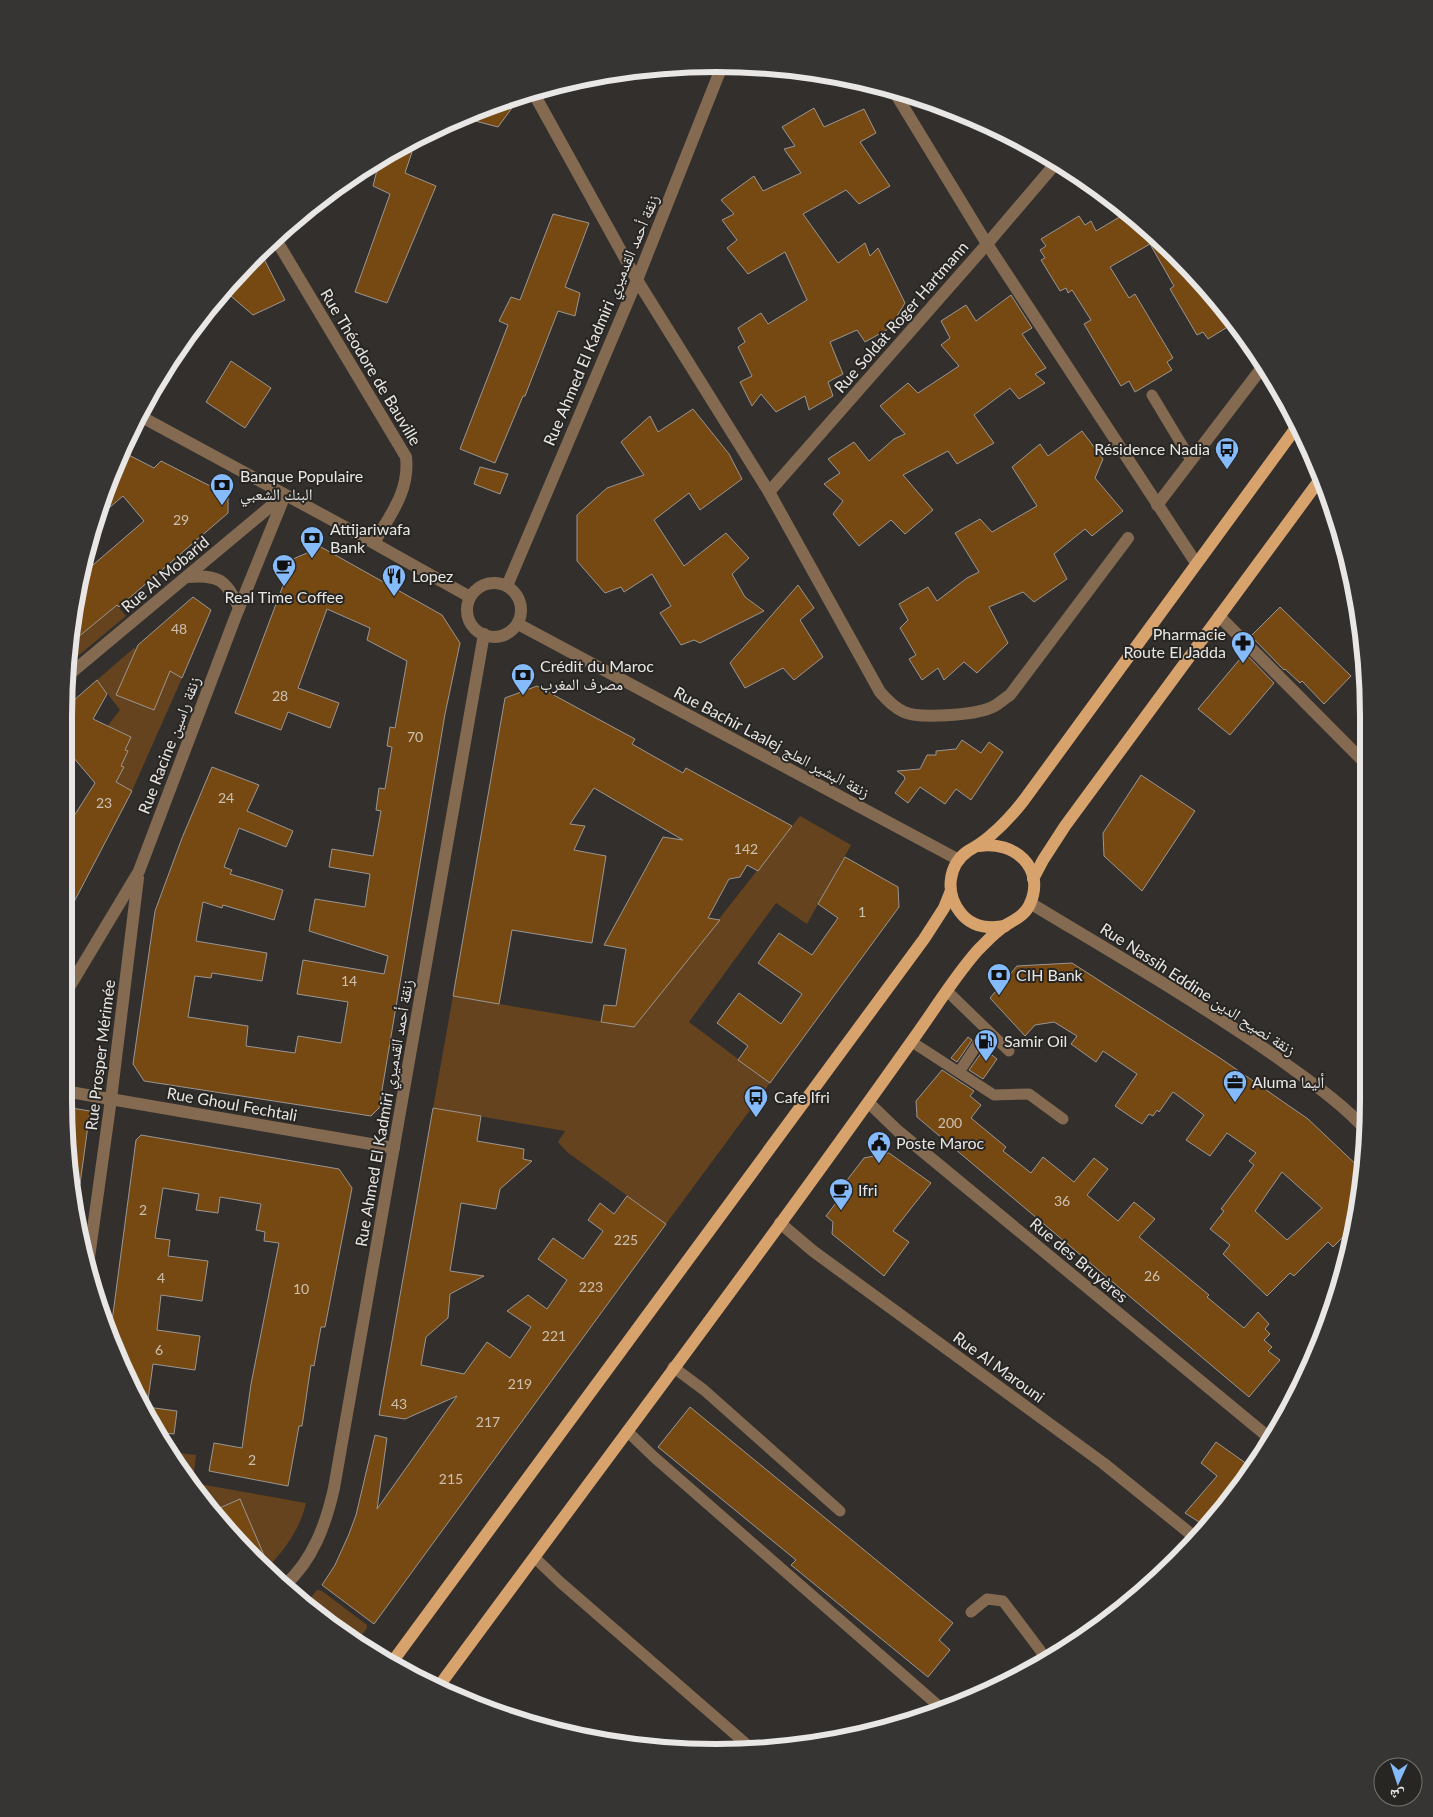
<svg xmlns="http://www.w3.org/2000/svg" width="1433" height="1817" viewBox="0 0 1433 1817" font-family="Lato,'Noto Naskh Arabic',sans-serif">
<rect width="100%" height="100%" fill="#322f2d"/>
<!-- green -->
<g fill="#65431e" fill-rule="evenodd">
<path d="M86,569L126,616L73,660L69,655L73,635L76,639L103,616L82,591Z"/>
<path d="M134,648L182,678L132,791L79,763L120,710L97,680ZM126,673L159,696L154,710L117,695Z"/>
<path d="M800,816L851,845L807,924L776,903L689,1022L770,1083L666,1224L567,1152L558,1142L565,1131L433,1108L453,996L634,1027Z"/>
<path d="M170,1452L196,1455L193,1481Z"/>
<path d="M194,1483L306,1503C300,1530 284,1550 266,1570L259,1565L266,1562L233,1518L227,1504L215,1510Z"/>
<path d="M317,1590L322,1591L367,1625V1628L357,1641L307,1602Z"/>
</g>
<!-- building -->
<g fill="#764912" stroke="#9a9693" fill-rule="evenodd">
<path d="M497,103L512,108L498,127L464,118Z"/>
<path d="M814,108L824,127L864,109L876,133L860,142L890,186L859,204L846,190L803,214L838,263L865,243L870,256L878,248L905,303L890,328L865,342L857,330L830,342L843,374L828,382L833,396L809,410L805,396L776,412L761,394L752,406L740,382L752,376L738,347L745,342L738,328L761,313L768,324L807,300L785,252L748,274L727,248L737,240L722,220L734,214L721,200L754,176L763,191L801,173L784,149L795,146L782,127Z"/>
<path d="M399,147L412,152L405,173L436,186L387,303L355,292L390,194L373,186L377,170L370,166L390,151Z"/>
<path d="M1128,212L1207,286L1234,323L1208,339L1203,332L1197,335L1170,289L1174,286L1150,244L1110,267L1129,298L1135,294L1173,358L1167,362L1172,370L1135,392L1129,381L1121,386L1084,324L1091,320L1072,290L1068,293L1066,288L1060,291L1041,260L1045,258L1040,250L1046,246L1041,239L1079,216L1085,225L1091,221L1096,231Z"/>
<path d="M553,214L589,223L565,287L580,293L575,316L558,311L525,396H523L495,463L460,449L508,325L499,321L511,297L520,300Z"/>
<path d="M261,253L285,300L253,315L225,291Z"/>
<path d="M1011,295L1032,328L1022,334L1046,368L1035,374L1045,383L1019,399L1010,388L974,415L994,443L957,464L948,451L903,475L933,510L905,534L891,520L859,546L833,514L843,501L824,484L840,473L828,459L854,442L869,461L894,439L905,434L880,406L908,383L918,393L959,366L941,345L950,338L941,321L966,305L976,321Z"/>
<path d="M231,361L271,388L245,428L206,402Z"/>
<path d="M693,409L729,454L742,479L700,510L689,493L654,520L684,566L726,533L749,558L732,574L745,597L764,611L700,643L694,640L681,645L660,613L671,606L652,574L624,592L621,587L605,593L577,561V515L607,488L644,475L621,442L650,416L658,432Z"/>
<path d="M1082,431L1103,459L1095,478L1123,511L1092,536L1085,529L1054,554L1067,579L1034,602L1023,592L989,607L1008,643L977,673L964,662L944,680L938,668L922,680L909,659L916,655L900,628L908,620L899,604L928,587L937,601L967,578L979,572L955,533L980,519L992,532L1037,506L1012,467L1040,444L1048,456Z"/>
<path d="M123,452L154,468L161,461L228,495V513L119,607L117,605L71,643L86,571L144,521L123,496L96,519L98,506Z"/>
<path d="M480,467L508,474L500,494L474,484Z"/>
<path d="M321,547L442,615L460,643L445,714L379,1108L371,1116L144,1081L133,1064L155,911L182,838L212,767L259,785L247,811L293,831L286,847L239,828L224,867L232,870L230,874L283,890L274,920L223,905L222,908L203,902L196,941L267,953L262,981L212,973L211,978L195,976L188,1017L248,1026L246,1046L295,1053L298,1036L341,1043L348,1002L297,994L303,960L384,974L388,956L309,931L315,899L365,907L370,874L329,867L332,849L373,856L381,811L376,810L379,788L385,789L392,747L387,746L390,727L395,728L407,661L367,640L370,628L327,609L298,688L339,703L330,728L288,712L281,730L235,713L293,559Z"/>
<path d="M798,585L814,608L800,620L823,657L794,680L783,668L745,688L730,663Z"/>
<path d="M193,597L211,610L182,678L170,671L154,710L116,695L138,645Z"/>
<path d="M1280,607L1351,676L1324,704L1302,681L1300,683L1285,669L1284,670L1251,636Z"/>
<path d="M1245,653L1274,683L1230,735L1198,709Z"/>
<path d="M97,680L107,694L93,719L131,737L125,750L128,751L121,766L124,767L116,782L132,791L64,921L65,824H68L72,815L74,816L95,783L73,757L65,764V708Z"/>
<path d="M537,686L635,739L632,744L683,773L686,768L792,826L758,871L747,865L740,877L729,879L708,918L720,920L634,1027L601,1022L604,1005L616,1006L626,949L604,945L663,837L683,840L594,788L570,824L585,826L574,850L606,856L592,943L512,930L499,1004L453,996L505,698Z"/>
<path d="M962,740L981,753L989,742L1003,752L971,800L956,789L945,804L920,787L908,803L895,793L905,779L904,776L897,771L920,769L927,755H936V751L956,749Z"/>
<path d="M1141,775L1195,811L1142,891L1104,856L1103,833Z"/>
<path d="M845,857L898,887L899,907L770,1083L738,1060L748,1046L717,1023L739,993L781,1024L802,994L758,963L779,933L812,955L838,918L818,904Z"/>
<path d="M1072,963L1220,1058L1308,1119L1362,1170L1357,1223L1333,1247L1328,1242L1294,1276L1290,1273L1267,1296L1223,1254L1230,1245L1210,1229L1224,1211L1221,1209L1254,1165L1249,1161L1256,1153L1227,1133L1210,1156L1186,1140L1204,1115L1173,1092L1159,1112L1157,1110L1153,1116L1149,1114L1142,1124L1137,1121L1115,1106L1137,1074L1103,1051L1096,1062L1071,1044L1077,1036L1054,1022L1035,1025L1025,1036L990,998L1017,966ZM1282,1172L1322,1208L1287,1240L1255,1211Z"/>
<path d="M968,1037L972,1040L957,1062L951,1058Z"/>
<path d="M984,1049L997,1059L983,1079L969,1070Z"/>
<path d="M942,1070L974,1091L970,1096L981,1105L971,1118L1006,1147L1003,1151L1031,1173L1043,1157L1074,1182L1094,1158L1108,1169L1087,1195L1118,1221L1134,1202L1155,1219L1139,1237L1209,1295L1207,1297L1244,1328L1258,1312L1269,1324L1265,1329L1270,1334L1264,1340L1272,1347L1268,1351L1280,1360L1249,1397L917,1117L916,1101Z"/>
<path d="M65,1107L90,1111L80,1184H75Z"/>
<path d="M433,1108L481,1116L477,1141L524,1149L523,1159L532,1161L500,1189L496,1209L461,1203L450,1271L484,1276L450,1294L448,1318L426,1337L421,1365L464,1374L487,1342L510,1358L531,1327L507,1311L528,1295L547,1309L567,1280L538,1259L553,1238L583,1259L603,1231L588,1220L600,1203L614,1214L627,1196L666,1224L374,1624L322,1585L335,1565L349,1534L356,1515L375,1435L387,1438L377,1509L457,1396L405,1419L379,1415Z"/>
<path d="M141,1135L339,1169L352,1188L325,1327H321L314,1366L311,1365L302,1426H299L288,1486L209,1471L214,1443L242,1448L251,1384L279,1243L264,1241L265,1232L256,1230L261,1204L220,1197L218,1213L196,1210L199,1194L163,1188L155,1238L170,1240L168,1256L208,1261L202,1301L161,1295L157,1330L200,1336L195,1370L153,1364L147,1407L177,1411L174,1434L155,1432L151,1427L111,1329L136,1140Z"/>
<path d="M889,1153L931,1183L893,1231L909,1242L884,1276L832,1234L833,1222L826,1216L845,1191L841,1188L864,1158Z"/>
<path d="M690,1407L953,1623L939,1640L950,1650L928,1677L791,1565L796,1560L658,1447Z"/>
<path d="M1216,1442L1254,1469L1207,1527L1185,1513L1217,1476L1201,1463Z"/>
<path d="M240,1499L272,1574H271L255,1562L215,1510Z"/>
</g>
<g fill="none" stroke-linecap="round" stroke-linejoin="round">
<!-- service -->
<g stroke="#846a50" stroke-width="11">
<path d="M1152,395L1191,460"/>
<path d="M947,991L1009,1051"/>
<path d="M912,1042L994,1095L1029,1094L1063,1119"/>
<path d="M959,1072L987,1030"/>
<path d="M673,1367L704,1390L840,1511"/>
<path d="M627,1431L654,1457L941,1708"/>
<path d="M534,1557L560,1582L752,1749"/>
<path d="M971,1612L987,1599L1003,1601L1040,1650L1047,1663"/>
</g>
<!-- minor -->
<g stroke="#846a50" stroke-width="12">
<path d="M892,88L987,244L1196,563"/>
<path d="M533,92L637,280L769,492L880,692C886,699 895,708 904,712C919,719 974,715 990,708C997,706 1003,699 1010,695L1128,538"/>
<path d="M275,238L406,457C410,491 390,515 374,543"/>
<path d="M769,492L987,244L1056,163"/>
<path d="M1157,505L1264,365"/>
<path d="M187,577C218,574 227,580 239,608"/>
<path d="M507,586L637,280L722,66"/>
<path d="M1219,616L1368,766"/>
<path d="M65,678L283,496"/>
<path d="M64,996L139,871L235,618L285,495"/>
<path d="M64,1091L394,1148"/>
<path d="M869,1103L898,1131L1272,1440"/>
<path d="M780,1223L813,1251L1103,1463L1197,1539"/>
<path d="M87,1272L111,1099L138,878"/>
<path d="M285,1585C313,1560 326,1524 334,1488L484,634"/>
</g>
<!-- tertiary -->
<g stroke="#846a50" stroke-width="12">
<path d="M140,416L345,527L470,597"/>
<circle cx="494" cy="610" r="27"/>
<path d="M518,624L959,860"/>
<path d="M1030,903C1113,953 1196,1001 1275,1056C1306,1079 1340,1101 1366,1130"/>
</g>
<!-- primary -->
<g stroke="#d8a26c" stroke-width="12">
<path d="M1033,879L1043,860L1065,826L1321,478"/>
<path d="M1005,926C988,929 971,927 960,912C945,893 948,865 968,851C977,846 982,843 990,836C1003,825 1014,813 1024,800L1298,425"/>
<path d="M390,1665L924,939L944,908L950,893"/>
<path d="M439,1686C598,1470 759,1257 914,1038C935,1009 954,977 978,950C986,942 996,931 1006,925C1016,919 1025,915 1030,904C1046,868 1014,840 979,846"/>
</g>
</g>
<!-- icons -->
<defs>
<g id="bus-pin" transform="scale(1.25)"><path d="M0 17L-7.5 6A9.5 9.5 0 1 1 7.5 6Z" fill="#85bbfb" stroke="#282623"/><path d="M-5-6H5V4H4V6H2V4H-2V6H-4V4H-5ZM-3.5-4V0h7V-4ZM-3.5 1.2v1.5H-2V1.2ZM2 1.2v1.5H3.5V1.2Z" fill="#111"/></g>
<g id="bank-pin" transform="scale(1.25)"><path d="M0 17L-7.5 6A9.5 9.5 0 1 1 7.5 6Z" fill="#85bbfb" stroke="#282623"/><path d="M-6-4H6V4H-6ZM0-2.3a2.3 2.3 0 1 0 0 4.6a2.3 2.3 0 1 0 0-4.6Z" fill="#111"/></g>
<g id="cafe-pin" transform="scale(1.25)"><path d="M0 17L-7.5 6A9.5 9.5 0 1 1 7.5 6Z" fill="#85bbfb" stroke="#282623"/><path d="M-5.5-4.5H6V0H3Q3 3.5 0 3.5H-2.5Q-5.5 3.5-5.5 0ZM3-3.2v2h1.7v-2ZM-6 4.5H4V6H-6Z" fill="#111"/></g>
<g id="restaurant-pin" transform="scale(1.25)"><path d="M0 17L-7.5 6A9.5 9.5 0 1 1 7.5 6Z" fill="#85bbfb" stroke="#282623"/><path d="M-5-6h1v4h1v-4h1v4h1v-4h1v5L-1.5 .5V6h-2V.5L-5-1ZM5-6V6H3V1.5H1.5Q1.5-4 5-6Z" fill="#111"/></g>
<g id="pharmacy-pin" transform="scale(1.25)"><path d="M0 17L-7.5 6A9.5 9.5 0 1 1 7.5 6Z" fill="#85bbfb" stroke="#282623"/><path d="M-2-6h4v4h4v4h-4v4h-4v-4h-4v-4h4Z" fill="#111"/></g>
<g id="fuel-pin" transform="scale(1.25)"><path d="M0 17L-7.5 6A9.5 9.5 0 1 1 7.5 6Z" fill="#85bbfb" stroke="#282623"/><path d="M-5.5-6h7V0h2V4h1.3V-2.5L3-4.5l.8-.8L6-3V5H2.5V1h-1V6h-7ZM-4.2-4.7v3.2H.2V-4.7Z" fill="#111"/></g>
<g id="office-pin" transform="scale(1.25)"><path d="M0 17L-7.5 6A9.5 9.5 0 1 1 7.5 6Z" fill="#85bbfb" stroke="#282623"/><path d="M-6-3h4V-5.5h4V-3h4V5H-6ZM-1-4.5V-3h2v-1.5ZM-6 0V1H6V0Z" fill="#111"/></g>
<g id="civic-pin" transform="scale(1.25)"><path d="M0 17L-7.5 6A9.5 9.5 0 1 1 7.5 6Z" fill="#85bbfb" stroke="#282623"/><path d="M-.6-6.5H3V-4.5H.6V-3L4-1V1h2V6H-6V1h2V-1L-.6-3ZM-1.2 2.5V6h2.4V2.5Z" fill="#111"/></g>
</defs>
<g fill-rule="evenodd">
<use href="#bus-pin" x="1227" y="449"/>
<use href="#bank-pin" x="222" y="485"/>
<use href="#bank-pin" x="312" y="538"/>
<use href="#cafe-pin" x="284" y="566"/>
<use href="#restaurant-pin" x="394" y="576"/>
<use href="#pharmacy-pin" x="1243" y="643"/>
<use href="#bank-pin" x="523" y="675"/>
<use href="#bank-pin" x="999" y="975"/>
<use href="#fuel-pin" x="986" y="1041"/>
<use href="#office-pin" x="1235" y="1082"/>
<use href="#bus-pin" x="756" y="1097"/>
<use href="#civic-pin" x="879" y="1143"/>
<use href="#cafe-pin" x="841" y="1190"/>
</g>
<g text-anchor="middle" stroke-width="4" stroke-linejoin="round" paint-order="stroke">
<!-- number labels -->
<g font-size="14" fill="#ccc0b0">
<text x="181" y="525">29</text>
<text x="179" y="634">48</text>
<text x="280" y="701">28</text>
<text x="415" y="742">70</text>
<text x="226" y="803">24</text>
<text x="104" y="808">23</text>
<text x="746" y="854">142</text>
<text x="862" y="917">1</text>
<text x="349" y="986">14</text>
<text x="950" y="1128">200</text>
<text x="1062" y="1206">36</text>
<text x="143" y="1215">2</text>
<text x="626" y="1245">225</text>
<text x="1152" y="1281">26</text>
<text x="161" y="1283">4</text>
<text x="591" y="1292">223</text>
<text x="301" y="1294">10</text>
<text x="554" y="1341">221</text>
<text x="159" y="1355">6</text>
<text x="520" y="1389">219</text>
<text x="399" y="1409">43</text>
<text x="488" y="1427">217</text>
<text x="252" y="1465">2</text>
<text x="451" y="1484">215</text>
</g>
<!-- street labels -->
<g font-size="16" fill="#e8e7e5" stroke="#282623">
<text transform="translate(901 317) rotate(-49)" y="6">Rue Soldat Roger Hartmann</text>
<text transform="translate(601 320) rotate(-67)" y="6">Rue Ahmed El Kadmiri زنقة أحمد القدميري</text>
<text transform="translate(371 367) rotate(59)" y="6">Rue Théodore de Bauville</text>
<text transform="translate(165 574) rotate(-40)" y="6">Rue Al Mobarid</text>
<text transform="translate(772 742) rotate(28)" y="6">Rue Bachir Laalej زنقة البشير العلج</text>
<text transform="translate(169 745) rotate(-69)" y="6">Rue Racine زنقة راسين</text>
<text transform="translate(1198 989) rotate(33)" y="6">Rue Nassih Eddine زنقة نصيح الدين</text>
<text transform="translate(100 1055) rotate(-83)" y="6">Rue Prosper Mérimée</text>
<text transform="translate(232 1104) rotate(10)" y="6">Rue Ghoul Fechtali</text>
<text transform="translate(384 1113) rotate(-80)" y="6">Rue Ahmed El Kadmiri زنقة أحمد القدميري</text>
<text transform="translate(1079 1260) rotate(40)" y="6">Rue des Bruyères</text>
<text transform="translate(999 1367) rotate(36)" y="6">Rue Al Marouni</text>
</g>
<!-- poi labels -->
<g font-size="16" fill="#e8e7e5" stroke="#282623" text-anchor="start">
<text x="1210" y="455" text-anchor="end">Résidence Nadia</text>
<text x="240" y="482">Banque Populaire<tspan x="240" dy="18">البنك الشعبي</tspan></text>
<text x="330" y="535">Attijariwafa<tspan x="330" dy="18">Bank</tspan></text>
<text x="412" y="582">Lopez</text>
<text x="284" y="603" text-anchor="middle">Real Time Coffee</text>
<text x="1226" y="640" text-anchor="end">Pharmacie<tspan x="1226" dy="18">Route El Jadda</tspan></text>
<text x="540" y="672">Crédit du Maroc<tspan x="540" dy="18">مصرف المغرب</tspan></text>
<text x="1016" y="981">CIH Bank</text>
<text x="1004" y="1047">Samir Oil</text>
<text x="1252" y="1088">Aluma أليما</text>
<text x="774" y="1103">Cafe Ifri</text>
<text x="896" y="1149">Poste Maroc</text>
<text x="858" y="1196">Ifri</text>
</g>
</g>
<!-- crop -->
<path d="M0 0H1433V1817H0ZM716 72H716A644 644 0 0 1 1360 716V1100A644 644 0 0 1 716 1744H716A644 644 0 0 1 72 1100V716A644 644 0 0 1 716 72Z" fill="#373533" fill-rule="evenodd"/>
<path fill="none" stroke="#e8e7e5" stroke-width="6" d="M716 72H716A644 644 0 0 1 1360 716V1100A644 644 0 0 1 716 1744H716A644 644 0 0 1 72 1100V716A644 644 0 0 1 716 72Z"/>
<!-- north arrow -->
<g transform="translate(1398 1782) rotate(183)"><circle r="24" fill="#282623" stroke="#757371"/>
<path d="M0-4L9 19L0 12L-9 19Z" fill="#85bbfb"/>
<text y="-8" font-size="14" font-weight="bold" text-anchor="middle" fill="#e8e7e5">ش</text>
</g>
</svg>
